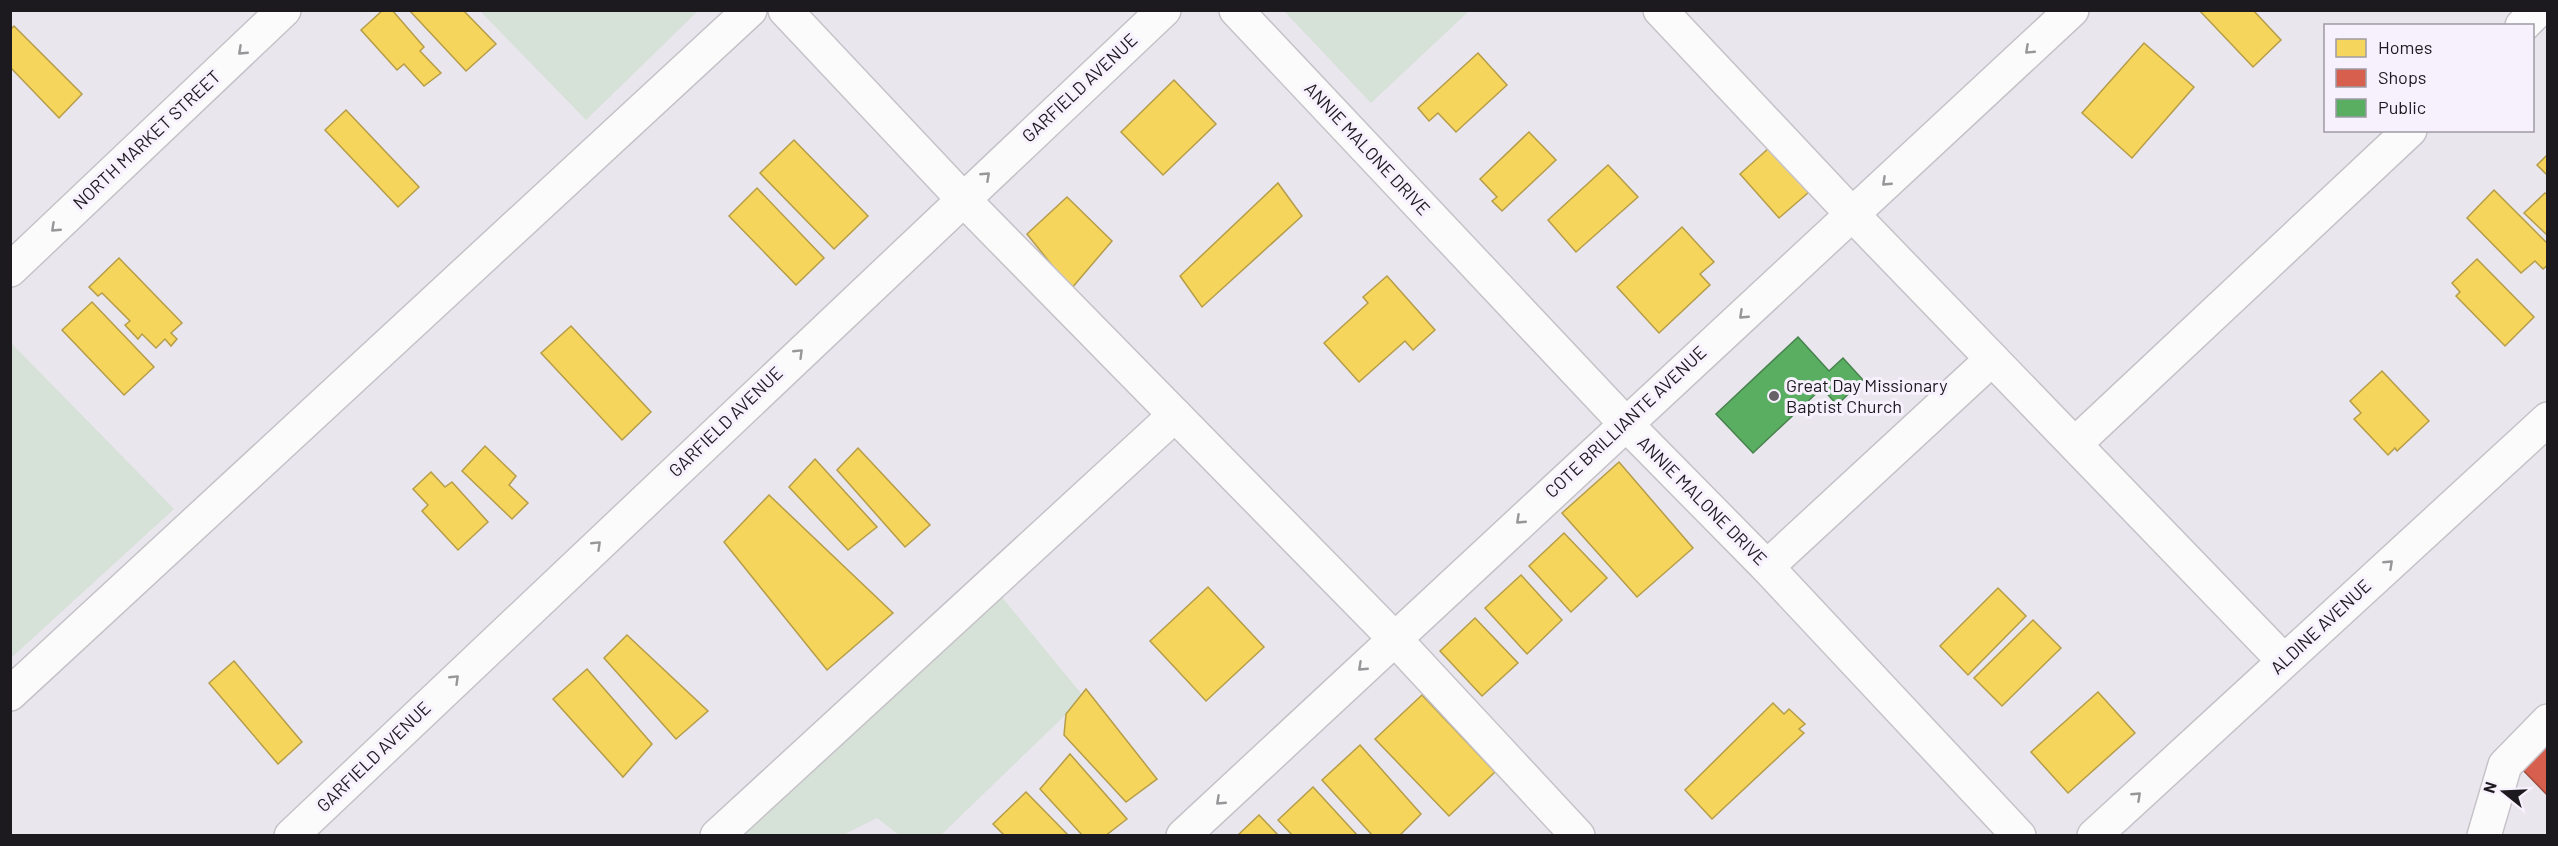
<svg xmlns="http://www.w3.org/2000/svg" width="2558" height="846" viewBox="0 0 2558 846" font-family="Barlow,sans-serif">
<rect width="100%" height="100%" fill="#eae6ee"/>
<!-- green -->
<g fill="#d6e1d7">
<path d="M480,11H698L586,120Z"/>
<path d="M1284,11H1469L1371,103Z"/>
<path d="M11,343L174,509L11,658Z"/>
<path d="M996,590L1084,697L941,835H899L877,818L843,835L732,836Z"/>
</g>
<!-- homes -->
<g fill="#f6d55c" stroke="#b59d49" stroke-width="1.5">
<path d="M383,10H392L424,47L420,51L441,73L424,86L404,64L397,70L361,30Z"/>
<path d="M409,10H463L496,44L466,71Z"/>
<path d="M2199,10H2253L2281,40L2253,67Z"/>
<path d="M14,26L82,94L59,118L10,67V30Z"/>
<path d="M2144,43L2194,87L2132,158L2082,113Z"/>
<path d="M1478,53L1507,85L1456,132L1438,113L1429,121L1418,108Z"/>
<path d="M1174,80L1216,124L1163,175L1121,132Z"/>
<path d="M346,110L419,187L398,207L325,130Z"/>
<path d="M1529,132L1556,160L1502,211L1492,201L1497,197L1480,179Z"/>
<path d="M794,140L868,216L834,249L760,173Z"/>
<path d="M1770,147L1809,192L1779,218L1740,174Z"/>
<path d="M2548,154V176L2537,165Z"/>
<path d="M1608,165L1638,197L1576,252L1548,220Z"/>
<path d="M1278,183L1302,216L1202,307L1180,276Z"/>
<path d="M757,188L824,258L796,285L729,216Z"/>
<path d="M2494,190L2548,244V265L2543,269L2535,261L2521,273L2467,218Z"/>
<path d="M2545,193L2548,195V236L2524,213Z"/>
<path d="M1067,197L1112,241L1071,289L1027,234Z"/>
<path d="M1682,227L1714,262L1700,274L1710,285L1659,333L1617,287Z"/>
<path d="M119,258L182,323L171,333L177,339L171,346L165,339L156,348L142,334L138,339L125,325L130,321L102,293L98,296L89,287Z"/>
<path d="M2477,259L2534,317L2505,346L2456,296L2460,292L2452,283Z"/>
<path d="M1387,276L1435,330L1413,350L1405,341L1359,382L1324,343L1368,303L1363,297Z"/>
<path d="M92,302L154,367L124,395L62,330Z"/>
<path d="M571,326L651,412L622,440L541,353Z"/>
<path d="M2382,371L2429,421L2397,451L2395,448L2388,455L2354,419L2361,413L2350,401Z"/>
<path d="M485,446L516,476L509,485L528,503L512,519L462,471Z"/>
<path d="M858,448L930,525L905,547L837,470Z"/>
<path d="M815,459L877,527L848,550L789,487Z"/>
<path d="M1619,462L1693,548L1637,597L1562,513Z"/>
<path d="M431,472L445,487L452,482L488,522L458,550L422,511L428,505L413,489Z"/>
<path d="M769,495L893,613L827,670L724,542Z"/>
<path d="M1564,533L1607,578L1571,612L1529,566Z"/>
<path d="M1521,575L1562,620L1527,654L1485,608Z"/>
<path d="M1208,587L1264,647L1206,701L1150,641Z"/>
<path d="M1998,588L2026,616L1968,675L1940,646Z"/>
<path d="M1475,618L1518,663L1482,696L1440,651Z"/>
<path d="M2033,620L2061,648L2002,706L1974,678Z"/>
<path d="M627,635L708,711L676,739L604,658Z"/>
<path d="M234,661L302,742L278,764L209,683Z"/>
<path d="M587,669L652,744L623,777L553,699Z"/>
<path d="M1086,689L1157,779L1126,802L1064,735L1066,714Z"/>
<path d="M2098,692L2135,733L2068,793L2031,752Z"/>
<path d="M1422,695L1495,772L1449,816L1375,739Z"/>
<path d="M1773,703L1784,714L1789,709L1805,724L1799,729L1804,733L1712,819L1685,790Z"/>
<path d="M1360,745L1421,814L1399,836H1373L1322,780Z"/>
<path d="M1070,754L1127,819L1105,836H1083L1040,789Z"/>
<path d="M1313,787L1358,836H1293L1278,820Z"/>
<path d="M1026,792L1069,836H1005L993,824Z"/>
<path d="M1259,815L1279,836H1237Z"/>
</g>
<!-- shops -->
<path fill="#d6604d" stroke="#9e4b3f" stroke-width="1.5" d="M2548,743V796L2521,768Z"/>
<!-- public -->
<path fill="#5aae61" stroke="#47824d" stroke-width="1.5" d="M1798,337L1829,371L1843,358L1863,380L1837,405L1822,388L1753,453L1716,414Z"/>
<g fill="none" stroke-linecap="round" stroke-linejoin="round">
<!-- minor casing -->
<g stroke="#c5c2c8" stroke-width="36">
<g id="minor">
<path d="M785,10L962,198L1393,637L1578,836"/>
<path d="M1236,10L1625,423L1767,567L2019,836"/>
<path d="M1660,10L1852,214L2284,661"/>
<path d="M2522,26L2538,10"/>
<path d="M10,270L284,10"/>
<path d="M2075,444L2410,130"/>
<path d="M1767,567L1992,359"/>
<path d="M10,694L750,10"/>
<path d="M291,836L1164,10"/>
<path d="M717,836L1175,415"/>
<path d="M1183,836L2072,10"/>
<path d="M2094,836L2548,419"/>
<path d="M2484,836L2505,765L2548,721"/>
</g>
</g>
<!-- minor -->
<use href="#minor" stroke="#fcfbfc" stroke-width="33"/>
</g>
<!-- one-way arrows -->
<defs><path id="oneway-chevron" d="M-2-3.5L2.5 0L-2 3.5" fill="none" stroke-width="1.6" stroke-linecap="round" stroke-linejoin="round" transform="scale(1.5)"/></defs>
<g stroke="#979698">
<use href="#oneway-chevron" transform="translate(2029 50) rotate(137)"/>
<use href="#oneway-chevron" transform="translate(242 51) rotate(137)"/>
<use href="#oneway-chevron" transform="translate(986 176) rotate(-43)"/>
<use href="#oneway-chevron" transform="translate(1886 182) rotate(137)"/>
<use href="#oneway-chevron" transform="translate(55 228) rotate(137)"/>
<use href="#oneway-chevron" transform="translate(1743 315) rotate(137)"/>
<use href="#oneway-chevron" transform="translate(799 353) rotate(-44)"/>
<use href="#oneway-chevron" transform="translate(1520 520) rotate(137)"/>
<use href="#oneway-chevron" transform="translate(597 545) rotate(-44)"/>
<use href="#oneway-chevron" transform="translate(2389 564) rotate(-43)"/>
<use href="#oneway-chevron" transform="translate(1362 667) rotate(137)"/>
<use href="#oneway-chevron" transform="translate(455 679) rotate(-44)"/>
<use href="#oneway-chevron" transform="translate(2137 796) rotate(-43)"/>
<use href="#oneway-chevron" transform="translate(1220 801) rotate(137)"/>
</g>
<!-- markers -->
<circle fill="#646167" stroke="#f7f1fe" stroke-width="2" cx="1774" cy="396" r="6"/>
<g text-anchor="middle" stroke-width="6" stroke-linejoin="round" paint-order="stroke">
<!-- street labels -->
<g font-size="18" fill="#1c1a1e" stroke="#f7f1fe">
<text transform="translate(1080 88) rotate(-43)" y="6">GARFIELD AVENUE</text>
<text transform="translate(147 140) rotate(-43)" y="6">NORTH MARKET STREET</text>
<text transform="translate(1367 149) rotate(47)" y="6">ANNIE MALONE DRIVE</text>
<text transform="translate(726 422) rotate(-44)" y="6">GARFIELD AVENUE</text>
<text transform="translate(1626 422) rotate(-43)" y="6">COTE BRILLIANTE AVENUE</text>
<text transform="translate(1702 501) rotate(45)" y="6">ANNIE MALONE DRIVE</text>
<text transform="translate(2321 627) rotate(-43)" y="6">ALDINE AVENUE</text>
<text transform="translate(374 757) rotate(-44)" y="6">GARFIELD AVENUE</text>
</g>
<!-- poi labels -->
<g font-size="18" fill="#1c1a1e" stroke="#f7f1fe" text-anchor="start">
<text x="1786" y="392">Great Day Missionary<tspan x="1786" dy="21">Baptist Church</tspan></text>
</g>
</g>
<!-- border -->
<rect width="2558" height="846" fill="none" stroke="#1c1a1e" stroke-width="24"/>
<!-- legend -->
<rect x="2324" y="24" width="210" height="108" fill="#f7f1fe" stroke="#9f9ba4" stroke-width="1.5"/>
<rect x="2336" y="39" width="30" height="18" fill="#f6d55c" stroke="#9f9ba4" stroke-width="1.5"/>
<text x="2378" y="54" font-size="18" fill="#1c1a1e">Homes</text>
<rect x="2336" y="69" width="30" height="18" fill="#d6604d" stroke="#9f9ba4" stroke-width="1.5"/>
<text x="2378" y="84" font-size="18" fill="#1c1a1e">Shops</text>
<rect x="2336" y="99" width="30" height="18" fill="#5aae61" stroke="#9f9ba4" stroke-width="1.5"/>
<text x="2378" y="114" font-size="18" fill="#1c1a1e">Public</text>
<!-- north arrow -->
<g transform="translate(2504 792) rotate(288)" stroke="#f7f1fe" stroke-width="4.5" paint-order="stroke">
<path d="M0-4.5L10 22L0 15L-10 22Z" fill="#1c1a1e"/>
<text y="-9" font-size="16" font-weight="bold" text-anchor="middle" fill="#1c1a1e">N</text>
</g>
</svg>
